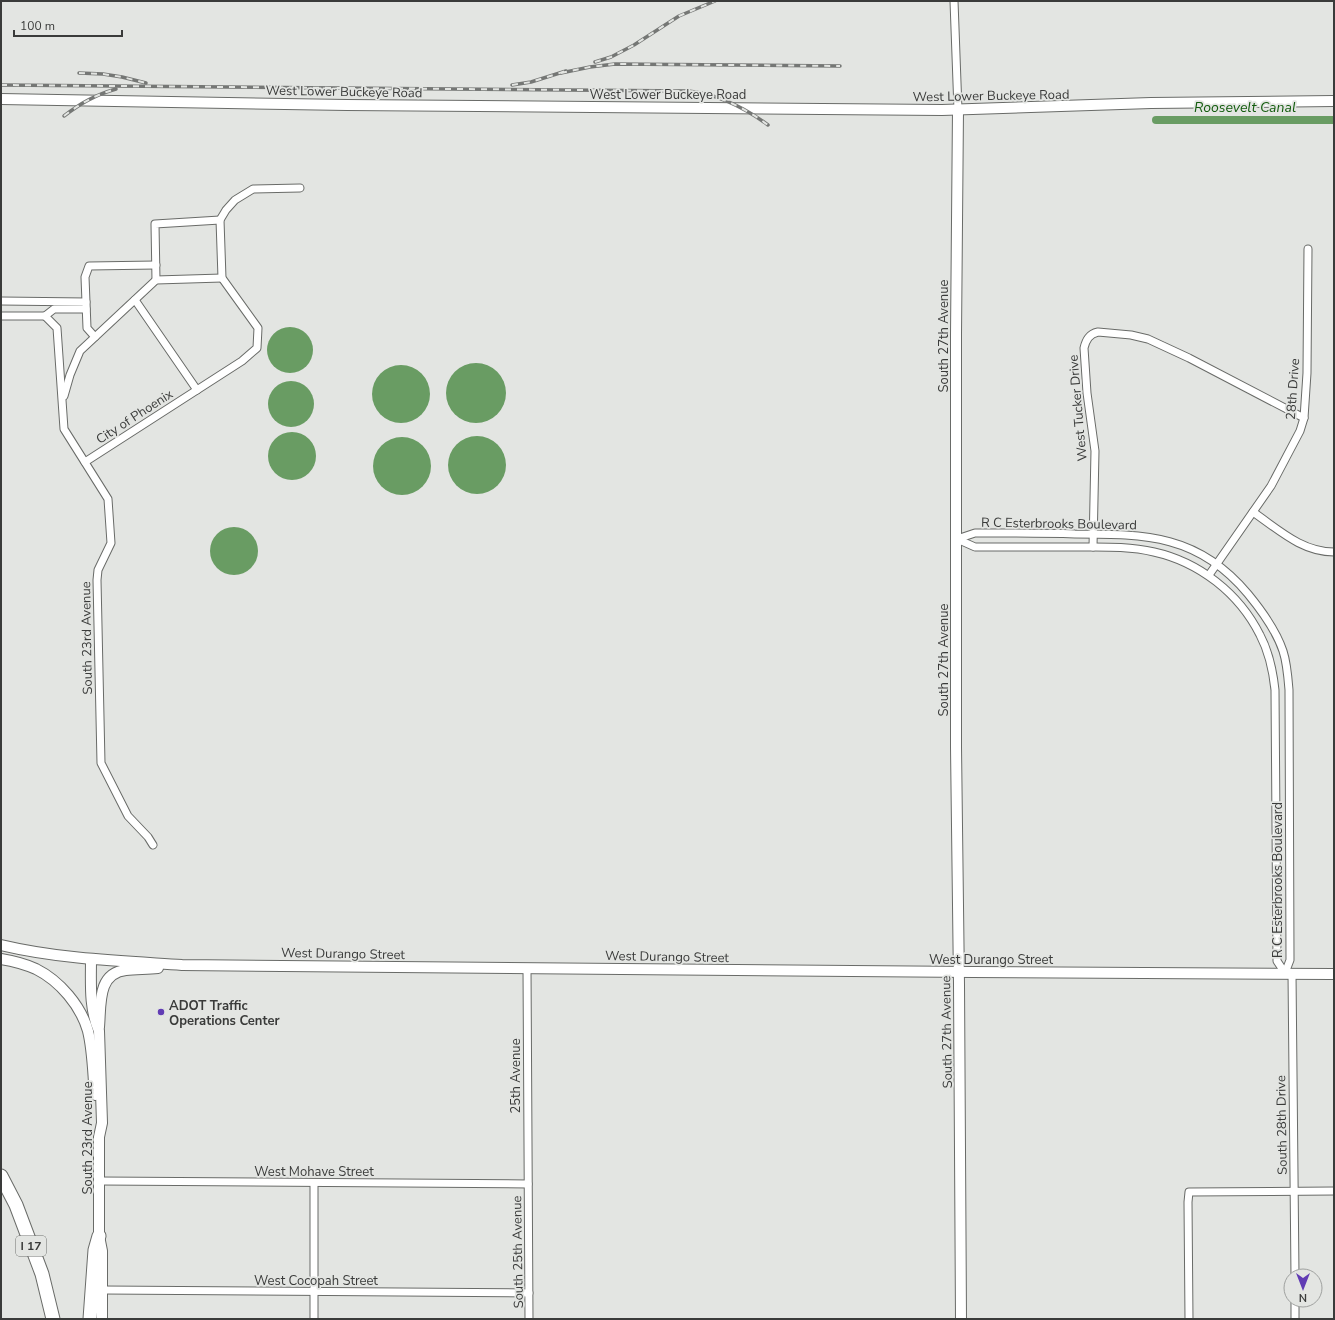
<svg xmlns="http://www.w3.org/2000/svg" width="1335" height="1320" viewBox="0 0 1335 1320" font-family="'Nunito Sans',sans-serif">
<rect width="100%" height="100%" fill="#e3e5e2"/>
<!-- water -->
<g fill="#699c63">
<circle cx="290" cy="350" r="23"/>
<circle cx="476" cy="393" r="30"/>
<circle cx="401" cy="394" r="29"/>
<circle cx="291" cy="404" r="23"/>
<circle cx="292" cy="456" r="24"/>
<circle cx="477" cy="465" r="29"/>
<circle cx="402" cy="466" r="29"/>
<circle cx="234" cy="551" r="24"/>
</g>
<g fill="none" stroke-linecap="round" stroke-linejoin="round">
<!-- canal -->
<path stroke="#699c63" stroke-width="8" d="M1156,120H1334"/>
<!-- street casing -->
<g stroke="#696b68" stroke-width="9">
<g id="street">
<path d="M954,1L958,110"/>
<path d="M156,280L155,224L220,220"/>
<path d="M135,300L197,390"/>
<path d="M1,301L86,302"/>
<path d="M1,316H45L54,309H86"/>
<path d="M45,316L57,328L64,429L108,499L111,543L98,570L97,580L101,763L128,816L148,837L153,845"/>
<path d="M95,337L87,328L85,277L89,266L156,265"/>
<path d="M64,396L70,375L80,351L156,280L222,278"/>
<path d="M85,462L242,361L257,348L258,328L222,278L220,220L226,210L235,200L253,189L300,188"/>
<path d="M1253,512C1279,530 1302,552 1334,552"/>
<path d="M957,539L975,533C1009,533 1042,533 1075,534C1147,534 1199,535 1248,594C1262,611 1276,630 1283,651C1287,663 1288,677 1289,690L1290,960L1285,973"/>
<path d="M957,539L975,547C1009,547 1043,547 1078,547C1103,547 1129,546 1154,552C1199,562 1239,593 1260,635C1269,652 1273,671 1275,690L1277,961L1285,973"/>
<path d="M1093,547L1095,451L1087,393L1084,348C1086,340 1089,334 1098,332L1131,335L1148,339L1189,358L1304,418"/>
<path d="M1209,575L1271,486L1300,431L1304,418L1307,373L1308,249"/>
<path d="M527,968L529,1319"/>
<path d="M1292,973L1295,1276"/>
<path d="M100,1181L528,1184"/>
<path d="M314,1183V1319"/>
<path d="M103,1290L529,1293"/>
<path d="M1295,1300V1319"/>
<path d="M1189,1319L1188,1202L1189,1192L1334,1191"/>
</g>
</g>
<!-- secondary casing -->
<g stroke="#696b68" stroke-width="12">
<g id="secondary">
<path d="M1,99L347,105L942,110L1151,103L1334,101"/>
<path d="M958,110L956,335V747L959,984L961,1319"/>
<path d="M1,945C60,959 121,961 182,965L972,972L1334,974"/>
<path d="M1,959C13,961 25,964 36,969C60,981 81,1006 88,1031C93,1051 93,1074 95,1095"/>
<path d="M91,959C91,983 89,1008 99,1031L102,1123L99,1137V1236L102,1251V1319"/>
<path d="M99,1027C101,1005 97,973 126,970C136,969 147,969 158,968"/>
</g>
</g>
<!-- highway casing -->
<g stroke="#696b68" stroke-width="15">
<g id="highway">
<path d="M1,1176L16,1205L42,1274L53,1319"/>
<path d="M90,1319L95,1250L99,1236"/>
</g>
</g>
<!-- street -->
<use href="#street" stroke="#fff" stroke-width="7"/>
<!-- secondary -->
<use href="#secondary" stroke="#fff" stroke-width="10"/>
<!-- highway -->
<use href="#highway" stroke="#fff" stroke-width="13"/>
<!-- rail casing -->
<g stroke="#757775" stroke-width="3.5">
<g id="rail">
<path d="M595,62L611,57L634,45L679,16L715,1"/>
<path d="M79,73L103,74L122,77L146,83"/>
<path d="M561,73L590,67L615,64L840,66"/>
<path d="M1,85L688,91C717,94 745,108 768,125"/>
<path d="M512,85L531,82L566,71"/>
<path d="M64,116C81,103 95,95 116,89"/>
</g>
</g>
<!-- rail -->
<use href="#rail" stroke="#e3e5e2" stroke-width="2" stroke-dasharray="6" stroke-linecap="butt"/>
</g>
<!-- markers -->
<circle fill="#613cb4" stroke="#e3e5e2" stroke-width="1.5" cx="161" cy="1012" r="4"/>
<g text-anchor="middle" stroke-width="3.5" stroke-linejoin="round" paint-order="stroke">
<!-- shield labels -->
<rect fill="#e3e5e2" stroke="#6d6e6c" stroke-width="1" x="16" y="1236" width="30" height="20" rx="3"/>
<g font-size="12" font-weight="bold" fill="#3a3b3a">
<text x="31" y="1250">I 17</text>
</g>
<!-- street labels -->
<g font-size="13" fill="#3a3b3a" stroke="#e3e5e2">
<text transform="translate(344 91) rotate(1)" y="5">West Lower Buckeye Road</text>
<text x="668" y="99">West Lower Buckeye Road</text>
<text transform="translate(991 95) rotate(-1)" y="5">West Lower Buckeye Road</text>
<text transform="translate(943 336) rotate(-90)" y="5">South 27th Avenue</text>
<text transform="translate(1292 389) rotate(-86)" y="5">28th Drive</text>
<text transform="translate(1077 408) rotate(-95)" y="5">West Tucker Drive</text>
<text transform="translate(134 416) rotate(-33)" y="5">City of Phoenix</text>
<text transform="translate(1059 523) rotate(1)" y="5">R C Esterbrooks Boulevard</text>
<text transform="translate(86 638) rotate(-91)" y="5">South 23rd Avenue</text>
<text transform="translate(943 660) rotate(-90)" y="5">South 27th Avenue</text>
<text transform="translate(1277 880) rotate(-90)" y="5">R C Esterbrooks Boulevard</text>
<text transform="translate(343 953) rotate(1)" y="5">West Durango Street</text>
<text transform="translate(667 956) rotate(1)" y="5">West Durango Street</text>
<text x="991" y="964">West Durango Street</text>
<text transform="translate(946 1032) rotate(-91)" y="5">South 27th Avenue</text>
<text transform="translate(515 1076) rotate(-90)" y="5">25th Avenue</text>
<text transform="translate(1281 1125) rotate(-91)" y="5">South 28th Drive</text>
<text transform="translate(87 1138) rotate(-90)" y="5">South 23rd Avenue</text>
<text x="314" y="1176">West Mohave Street</text>
<text transform="translate(517 1252) rotate(-91)" y="5">South 25th Avenue</text>
<text x="316" y="1285">West Cocopah Street</text>
</g>
<!-- poi labels -->
<g font-size="13" font-weight="bold" fill="#3a3b3a" stroke="#e3e5e2" text-anchor="start">
<text x="169" y="1010">ADOT Traffic<tspan x="169" dy="15">Operations Center</tspan></text>
</g>
<!-- water labels -->
<g font-size="14" font-style="italic" fill="#135c0e" stroke="#e3e5e2">
<text x="1245" y="112">Roosevelt Canal</text>
</g>
</g>
<!-- border -->
<rect width="1335" height="1320" fill="none" stroke="#3a3b3a" stroke-width="4"/>
<!-- north arrow -->
<g transform="translate(1303 1288) rotate(180)"><circle r="19" fill="#e3e5e2" stroke="#9fa19f"/>
<path d="M0-3L7 15L0 10L-7 15Z" fill="#613cb4"/>
<text y="-6" font-size="11" font-weight="bold" text-anchor="middle" fill="#3a3b3a">N</text>
</g>
<!-- scale -->
<path d="M14 30v6h108v-6" fill="none" stroke="#3a3b3a" stroke-width="2"/>
<text x="20" y="30" font-size="12" fill="#3a3b3a" stroke="#e3e5e2" stroke-width="3" paint-order="stroke">100 m</text>
</svg>
